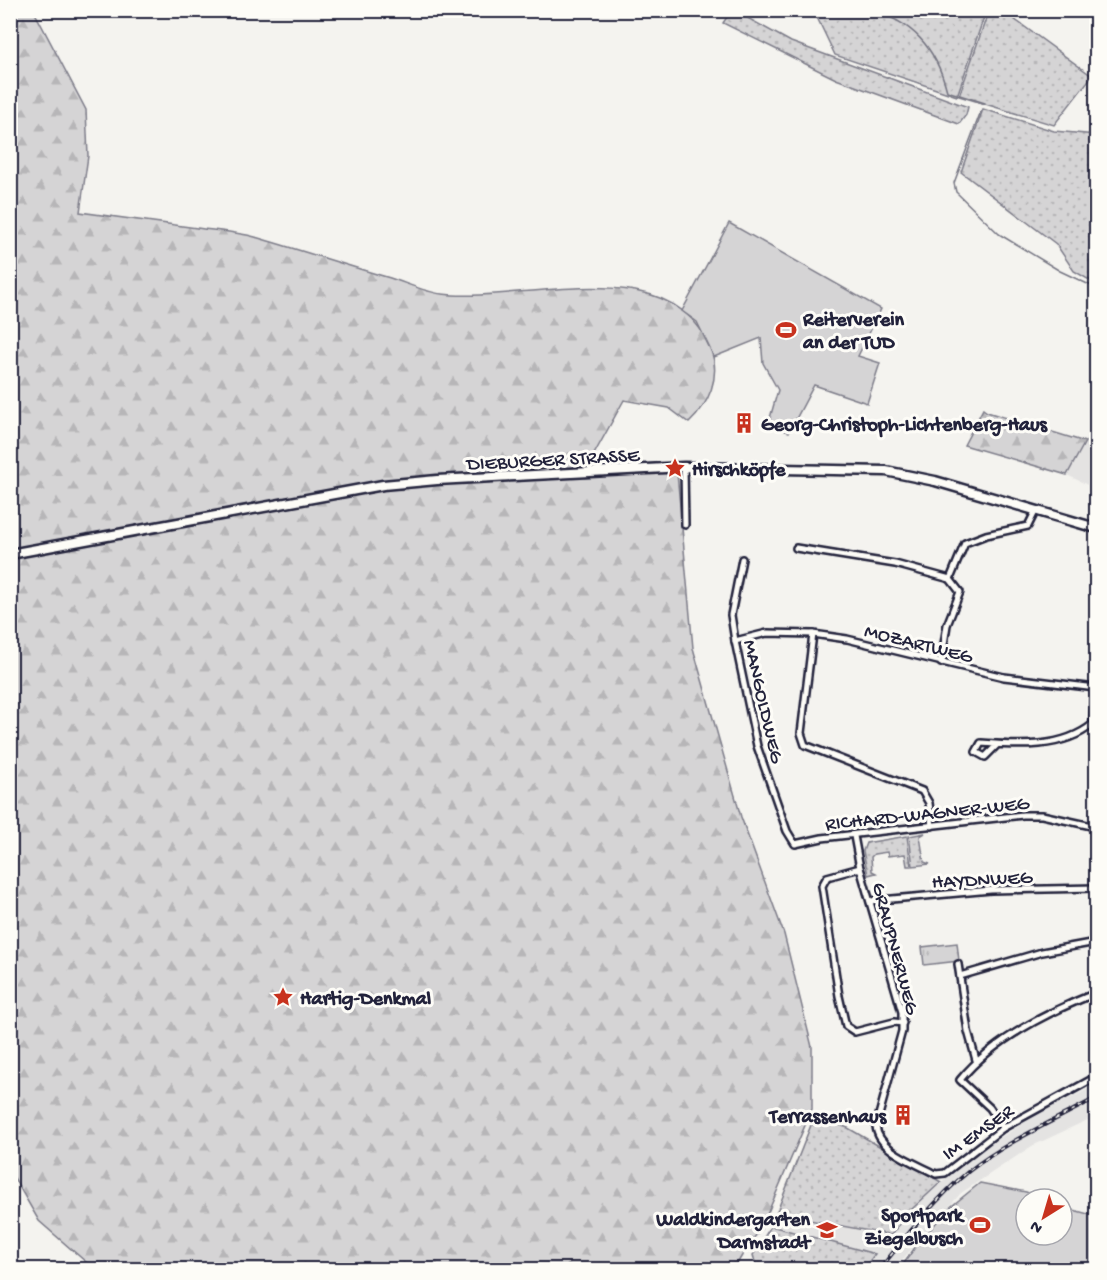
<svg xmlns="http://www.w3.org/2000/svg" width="1107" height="1280" viewBox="0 0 1107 1280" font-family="'Gochi Hand',sans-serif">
<defs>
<pattern id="grass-dots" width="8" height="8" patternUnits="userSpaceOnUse" patternTransform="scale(1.5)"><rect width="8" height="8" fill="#d5d4d5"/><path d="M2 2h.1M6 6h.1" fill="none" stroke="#b7b6b8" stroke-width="1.8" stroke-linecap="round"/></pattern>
<pattern id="forest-firs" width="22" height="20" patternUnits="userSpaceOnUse" patternTransform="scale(1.5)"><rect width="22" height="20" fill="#d5d4d5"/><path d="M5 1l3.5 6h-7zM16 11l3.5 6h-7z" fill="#b7b6b8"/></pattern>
<pattern id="park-tufts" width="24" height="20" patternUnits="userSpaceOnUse" patternTransform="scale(1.5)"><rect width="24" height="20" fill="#d5d4d5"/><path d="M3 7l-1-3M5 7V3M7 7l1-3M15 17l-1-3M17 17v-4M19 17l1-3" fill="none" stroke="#b7b6b8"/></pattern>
</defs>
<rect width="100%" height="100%" fill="#f4f3ef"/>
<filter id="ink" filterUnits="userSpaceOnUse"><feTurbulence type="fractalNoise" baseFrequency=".0167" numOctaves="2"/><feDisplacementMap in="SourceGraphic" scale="12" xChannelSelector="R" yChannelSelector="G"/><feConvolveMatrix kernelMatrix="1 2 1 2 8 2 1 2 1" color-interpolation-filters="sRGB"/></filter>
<g filter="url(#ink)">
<!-- built -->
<g fill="#e4e3e2">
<path d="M1096,420V489L1067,475Z"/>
<path d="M1096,1085V1116L1032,1146L961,1193L894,1269H863L875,1254L771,1226L776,1214L891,1235L912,1209L968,1158L1038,1114Z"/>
</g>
<!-- grass -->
<g fill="url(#grass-dots)" stroke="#7c7b88" stroke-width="1.5">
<path d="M989,10L1003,11L1092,76L1054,125L959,96Z"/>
<path d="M731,11H735L791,42L968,107L966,115L959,124L836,79L723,23Z"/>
<path d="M814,11H986L957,96L835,55Z"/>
<path d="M983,109L1054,131L1096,135V284L1074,271L1056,244L961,172Z"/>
<path d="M925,833L920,836L924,862L930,864L913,866L909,836Z"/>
<path d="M907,836L911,866H907L905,854L888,856L887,852L874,854L871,857L872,871L876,873L868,875L863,851L866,843Z"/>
<path d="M823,1119L848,1128L941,1182L912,1209L891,1235L776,1214L813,1120Z"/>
<path d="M771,1226L875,1254L863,1269H757L753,1255Z"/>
</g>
<!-- forest -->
<g fill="url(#forest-firs)" stroke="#7c7b88" stroke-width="1.5">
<path d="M10,11H34L86,110L88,156L80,212C119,217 158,223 197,228C216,231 237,232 255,237C300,250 345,265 390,278C406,283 425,292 442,294C521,304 673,248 711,350C721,377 709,404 689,423L669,408L624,400L592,458L677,473L693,648L741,817L784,934L812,1047V1109L760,1231L750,1242L734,1269H94L39,1221L10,1171Z"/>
<path d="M983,409L987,412L1085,442L1067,475L964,445Z"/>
</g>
<!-- park -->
<path fill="url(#park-tufts)" stroke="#7c7b88" stroke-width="1.5" d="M957,943L959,961L924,965L922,947Z"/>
<!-- pitch -->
<g fill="#d5d4d5" stroke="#7c7b88" stroke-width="1.5">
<path d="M729,223L881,309L858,356L880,363L867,403L814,385L789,432L768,425L778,390L763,363L761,338L714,357L697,322L682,311Z"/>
<path d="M980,1183L1026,1192L1043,1199H1026V1235H1062V1207L1096,1216V1269H900L916,1246L948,1209Z"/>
</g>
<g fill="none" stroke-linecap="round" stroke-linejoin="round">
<!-- stream -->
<g stroke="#757582" stroke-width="1.5">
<path d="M868,10C912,20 936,48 947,91L985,103"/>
<path d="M981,111L954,183L956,192L999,234L1060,271L1096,288"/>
</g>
<!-- minor casing -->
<g stroke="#22223b" stroke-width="10">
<g id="minor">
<path d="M684,467L685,525"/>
<path d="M796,548L895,564L950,579L960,592L947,625L941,663"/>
<path d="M742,559L731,615L735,641L757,746L787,831L795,844L822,838L1023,815H1042L1096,827"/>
<path d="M950,579L965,543L986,535L1028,526L1036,510"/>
<path d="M813,634L801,733L805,745L922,791L929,803L932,826"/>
<path d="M735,641L767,633L813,634L847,639L1004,677L1096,688"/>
<path d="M997,745L985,757L976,752L981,743C1018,746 1063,749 1093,724L1095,688"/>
<path d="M854,836L860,868L902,1012V1031L876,1126C878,1151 916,1163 936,1174L945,1173L1003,1128L1096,1077"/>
<path d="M860,868L827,877L822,886L839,996L846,1026L855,1032L894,1022L903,1023"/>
<path d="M870,901L991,890L1096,888"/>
<path d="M958,964L968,1031L976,1060"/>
<path d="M960,976L1042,952L1096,942"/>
<path d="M1003,1128L990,1108L960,1080C993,1039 1048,1012 1096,993"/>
</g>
</g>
<!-- secondary casing -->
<g stroke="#22223b" stroke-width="13">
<path id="secondary" d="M10,554L383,485L437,480L684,467L886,471L935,481L1096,528"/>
</g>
<!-- minor -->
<use href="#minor" stroke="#fdfcf7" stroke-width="5"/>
<!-- secondary -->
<use href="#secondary" stroke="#fdfcf7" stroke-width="8"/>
<!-- rail casing -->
<g stroke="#22223b" stroke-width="4">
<path id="rail" d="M879,1270C907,1235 935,1199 969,1171C1007,1141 1054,1121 1096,1098"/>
</g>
<!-- rail -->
<use href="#rail" stroke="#fdfcf7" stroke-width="1.5" stroke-dasharray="4.5" stroke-linecap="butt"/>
</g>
</g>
<!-- icons -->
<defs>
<g id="stadium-bare" transform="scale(1.62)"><path d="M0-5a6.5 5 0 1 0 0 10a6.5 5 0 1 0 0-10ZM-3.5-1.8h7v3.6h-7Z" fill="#c8321e" stroke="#fdfcf7" stroke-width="2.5" paint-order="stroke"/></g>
<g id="building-bare" transform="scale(1.62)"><path d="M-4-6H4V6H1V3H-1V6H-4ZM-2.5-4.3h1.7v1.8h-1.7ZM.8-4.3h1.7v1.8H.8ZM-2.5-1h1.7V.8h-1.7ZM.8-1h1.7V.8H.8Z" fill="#c8321e" stroke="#fdfcf7" stroke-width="2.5" paint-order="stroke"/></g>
<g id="sight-bare" transform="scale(1.62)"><path d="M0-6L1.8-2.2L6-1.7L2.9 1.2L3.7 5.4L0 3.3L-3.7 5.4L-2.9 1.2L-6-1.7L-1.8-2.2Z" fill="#c8321e" stroke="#fdfcf7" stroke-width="2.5" paint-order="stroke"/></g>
<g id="school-bare" transform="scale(1.62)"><path d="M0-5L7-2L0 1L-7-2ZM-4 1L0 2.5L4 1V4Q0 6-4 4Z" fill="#c8321e" stroke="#fdfcf7" stroke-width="2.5" paint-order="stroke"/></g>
</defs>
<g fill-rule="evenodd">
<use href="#stadium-bare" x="786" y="330"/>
<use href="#building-bare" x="744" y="423"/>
<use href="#sight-bare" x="675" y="468"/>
<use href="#sight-bare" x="283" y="997"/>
<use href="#building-bare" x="903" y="1115"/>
<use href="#stadium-bare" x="980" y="1225"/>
<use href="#school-bare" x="827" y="1230"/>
</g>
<g text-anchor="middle" stroke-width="6" stroke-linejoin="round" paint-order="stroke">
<!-- poi labels -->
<g font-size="20" font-weight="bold" fill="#22223b" stroke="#fdfcf7" text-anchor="start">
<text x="803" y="325">Reiterverein<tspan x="803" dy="23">an der TUD</tspan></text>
<text x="761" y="430">Georg-Christoph-Lichtenberg-Haus</text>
<text x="692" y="475">Hirschköpfe</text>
<text x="300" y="1004">Hartig-Denkmal</text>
<text x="886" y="1122" text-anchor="end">Terrassenhaus</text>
<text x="963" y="1221" text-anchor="end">Sportpark<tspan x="963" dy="23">Ziegelbusch</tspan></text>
<text x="810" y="1225" text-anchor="end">Waldkindergarten<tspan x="810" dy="23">Darmstadt</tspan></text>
</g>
<!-- street labels -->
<g font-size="20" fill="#22223b" stroke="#fdfcf7">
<text transform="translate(553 458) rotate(-3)" y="7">DIEBURGER STRASSE</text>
<text transform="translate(919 642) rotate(14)" y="7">MOZARTWEG</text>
<text transform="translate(765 701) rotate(77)" y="7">MANGOLDWEG</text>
<text transform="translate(927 812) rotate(-6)" y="7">RICHARD-WAGNER-WEG</text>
<text transform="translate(982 878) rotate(-3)" y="7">HAYDNWEG</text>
<text transform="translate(897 948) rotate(75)" y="7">GRAUPNERWEG</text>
<text transform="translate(977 1131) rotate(-35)" y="7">IM EMSER</text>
</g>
</g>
<!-- margin -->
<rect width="1107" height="1280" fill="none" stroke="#fdfcf7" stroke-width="36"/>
<rect x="18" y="18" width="1071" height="1244" fill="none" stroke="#22223b" stroke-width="2" filter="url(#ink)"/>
<!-- north arrow -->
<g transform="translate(1044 1217) rotate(217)"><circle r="28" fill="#fdfcf7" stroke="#a5a5ac" stroke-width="1.5"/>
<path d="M0-4.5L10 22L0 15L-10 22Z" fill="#c8321e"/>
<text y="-9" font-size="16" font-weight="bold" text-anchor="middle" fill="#22223b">N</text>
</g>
</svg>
